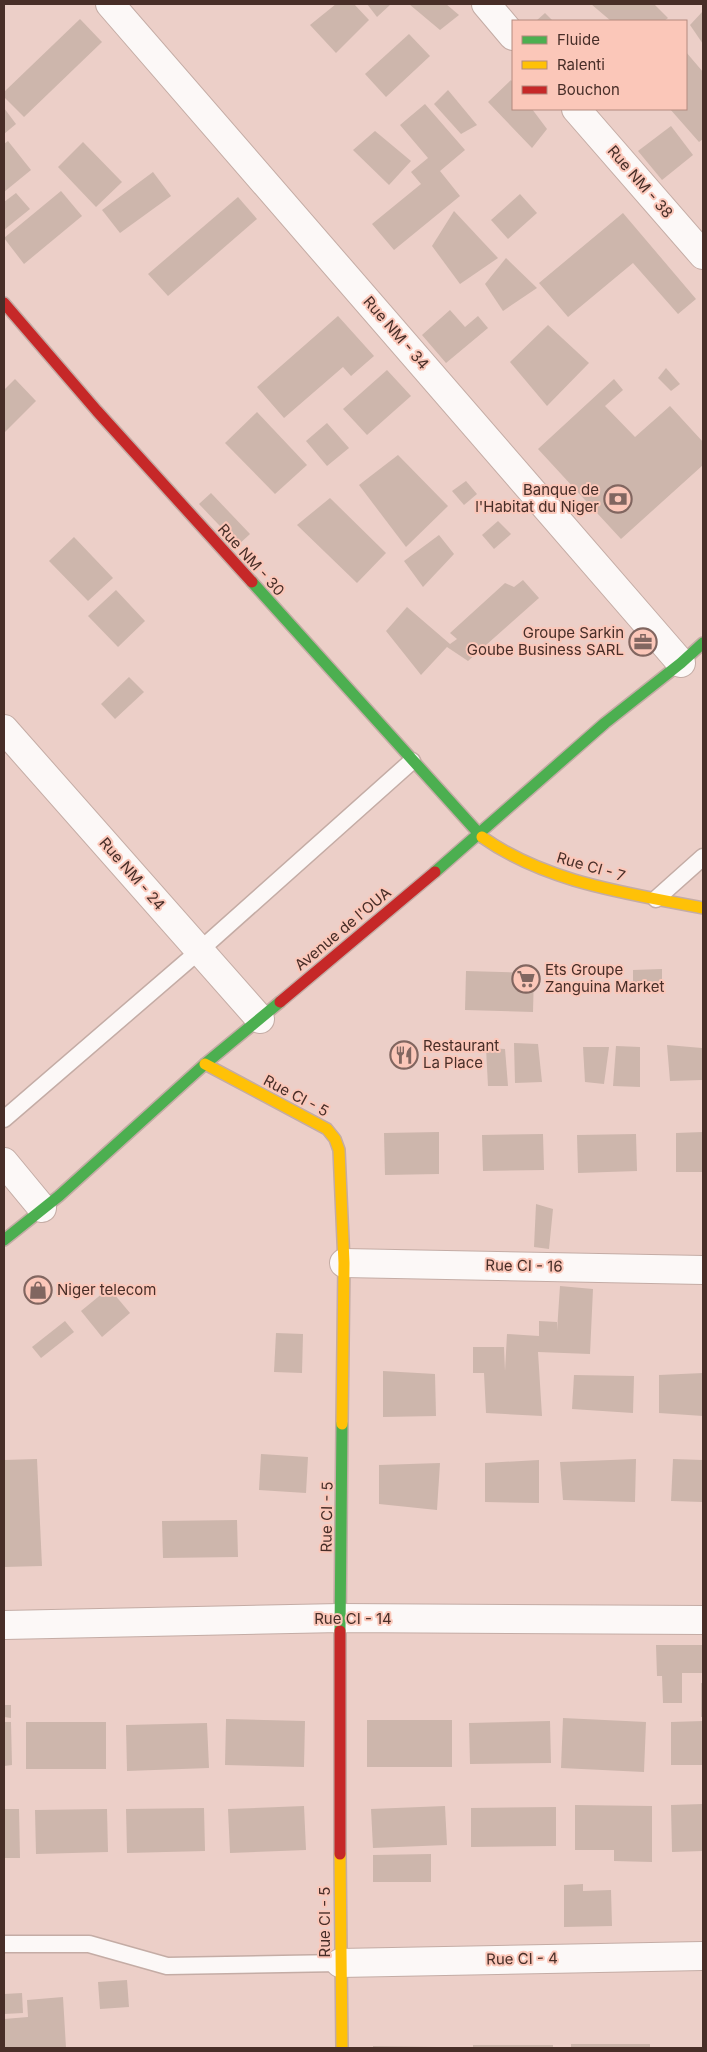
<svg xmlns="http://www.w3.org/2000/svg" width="707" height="2052" viewBox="0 0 707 2052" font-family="Inter,sans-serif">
<rect width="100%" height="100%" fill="#eccfc8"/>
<!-- building -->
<g fill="#cdb6ac">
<path d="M336,4H354L369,20L336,53L310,25Z"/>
<path d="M367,4H391L377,17Z"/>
<path d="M409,4H446L459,15L440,30Z"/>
<path d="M591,4H654L668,18L664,21H611Z"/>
<path d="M703,11V44L690,25Z"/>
<path d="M545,13L553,21H536Z"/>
<path d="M80,19L102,42L24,117L4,97V92Z"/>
<path d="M409,34L430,56L386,97L365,74Z"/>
<path d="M686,52L703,72V139L699,142L670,109H686Z"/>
<path d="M511,80L513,83V109H532L547,129L532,148L488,102Z"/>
<path d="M448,90L477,125L461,134L434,104Z"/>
<path d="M425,104L465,150L440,171L460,196L394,250L372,224L421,184L411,172L428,158L400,125Z"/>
<path d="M4,108L16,124L4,134Z"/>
<path d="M671,126L693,155L662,180L638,151Z"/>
<path d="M375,131L411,161L389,185L353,150Z"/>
<path d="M8,141L31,170L4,192V144Z"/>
<path d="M83,142L122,182L96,207L58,167Z"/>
<path d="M153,172L171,196L120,233L102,210Z"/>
<path d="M61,191L82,216L24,264L4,238Z"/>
<path d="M16,193L30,209L4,230V202Z"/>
<path d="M520,194L537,213L508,239L491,220Z"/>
<path d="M238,197L257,219L168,296L148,274Z"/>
<path d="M454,211L498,258L460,284L432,246Z"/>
<path d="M623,213L696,299L678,314L633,263L568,317L539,283Z"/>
<path d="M506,258L537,288L503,311L485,284Z"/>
<path d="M450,310L465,327L478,316L488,328L446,363L422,335Z"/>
<path d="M338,316L374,356L351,376L343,367L284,418L257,387Z"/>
<path d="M548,325L589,363L547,406L510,362Z"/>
<path d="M666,368L680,384L671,391L658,378Z"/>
<path d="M387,370L411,396L367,435L343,409Z"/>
<path d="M15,379L36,401L4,433V390Z"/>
<path d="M614,379L623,390L605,406L635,437L670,406L703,442V465L621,539L538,449Z"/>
<path d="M257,412L307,465L275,494L225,443Z"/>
<path d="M327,423L349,448L327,466L306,441Z"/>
<path d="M398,455L448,506L406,547L359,485Z"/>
<path d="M466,481L477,494L464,505L452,491Z"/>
<path d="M211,493L250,534L238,545L199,504Z"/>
<path d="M330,498L386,553L357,583L297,525Z"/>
<path d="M498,521L511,534L494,549L482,535Z"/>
<path d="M439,535L454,554L423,587L404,561Z"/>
<path d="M74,537L113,578L88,601L49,561Z"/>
<path d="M523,580L539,598L468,661L447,647L421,675L386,631L407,607L450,644L457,639L450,633L505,583L514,587Z"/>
<path d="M116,590L145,621L118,647L88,616Z"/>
<path d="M129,677L144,692L115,719L101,704Z"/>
<path d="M662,969V988H633V970Z"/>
<path d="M466,971L534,973L533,1012L465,1010Z"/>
<path d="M514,1043L538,1044L542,1082L515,1083Z"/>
<path d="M667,1045L702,1048V1080L670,1081Z"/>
<path d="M616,1046L640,1047V1087L613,1086Z"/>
<path d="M583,1047H609L604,1084L585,1082Z"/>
<path d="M486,1048L505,1049L508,1086H488Z"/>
<path d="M439,1132V1174L385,1175L384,1133Z"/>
<path d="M703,1132V1172H676V1133Z"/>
<path d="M543,1134L544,1170L483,1171L482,1135Z"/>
<path d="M636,1134L637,1171L578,1173L577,1135Z"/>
<path d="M536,1204L553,1209L549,1249L534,1247Z"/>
<path d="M560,1286L593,1289L590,1354L538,1352L542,1416L486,1413L484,1373H473V1347H504L505,1371L507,1334L539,1336V1321L557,1322V1331Z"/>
<path d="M109,1288L130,1313L102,1337L81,1311Z"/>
<path d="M65,1321L74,1332L41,1358L32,1347Z"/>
<path d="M276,1333L303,1334L302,1373L274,1372Z"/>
<path d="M383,1371L435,1374L436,1416L383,1417Z"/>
<path d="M703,1373V1416L659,1413V1375Z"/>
<path d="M574,1375L634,1376L633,1413L572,1409Z"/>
<path d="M261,1454L308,1457L306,1493L259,1490Z"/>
<path d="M37,1459L42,1566L4,1567V1460Z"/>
<path d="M636,1459L635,1502L563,1500L560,1462Z"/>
<path d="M673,1459L703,1460V1502L671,1501Z"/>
<path d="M539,1460V1503L485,1502V1463Z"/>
<path d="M440,1463L437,1510L379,1504V1465Z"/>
<path d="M237,1520L238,1557L163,1558L162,1521Z"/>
<path d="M656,1645H703V1673H682V1703H663L662,1676H657Z"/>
<rect x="701" y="1683" width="2" height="34"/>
<path d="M4,1705H11V1718L4,1717Z"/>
<path d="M563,1718L646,1722L644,1772L561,1768Z"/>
<path d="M226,1719L305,1721L304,1767L225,1765Z"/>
<rect x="367" y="1720" width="85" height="47"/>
<path d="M550,1721L551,1763L470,1764L469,1723Z"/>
<path d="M703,1721V1765H671V1722Z"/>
<path d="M4,1722H11L12,1765L4,1766Z"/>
<rect x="26" y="1722" width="80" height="47"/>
<path d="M207,1723L209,1768L127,1771L126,1725Z"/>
<path d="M703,1804V1851L672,1852L671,1805Z"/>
<path d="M575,1805L652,1806V1862L614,1861V1850H575Z"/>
<path d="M304,1806L306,1850L230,1853L228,1809Z"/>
<path d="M445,1806L447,1845L373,1848L371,1809Z"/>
<path d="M556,1807V1846L471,1847V1808Z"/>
<path d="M204,1808L205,1851L127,1853L126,1809Z"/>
<path d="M4,1809H19L20,1858H4Z"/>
<path d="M107,1809L108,1852L36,1854L35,1810Z"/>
<path d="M431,1854V1882H373V1855Z"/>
<path d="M583,1884V1891L611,1890L612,1926L564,1927V1885Z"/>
<path d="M127,1980L129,2007L100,2009L98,1982Z"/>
<path d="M22,1993L23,2013L4,2014V1994Z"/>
<path d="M63,1997L66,2048H4V2019L28,2017L27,2000Z"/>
<rect x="571" y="2044" width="79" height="4"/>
<rect x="473" y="2045" width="80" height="3"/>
<path d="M373,2046L437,2047V2048H373Z"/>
</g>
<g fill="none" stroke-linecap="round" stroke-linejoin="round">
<!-- lane casing -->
<g stroke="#c4aca5" stroke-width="19">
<g id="lane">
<path d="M656,899L703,857"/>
<path d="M4,1119L199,951L412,761"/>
<path d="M4,1944H89L167,1966L340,1963"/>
</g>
</g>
<!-- street casing -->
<g stroke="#c4aca5" stroke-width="30">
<g id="street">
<path d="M110,4L681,663"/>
<path d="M486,4L513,36"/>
<path d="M576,109L703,255"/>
<path d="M4,729L260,1019"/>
<path d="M4,1162L42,1208"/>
<path d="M344,1263L703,1270"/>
<path d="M4,1625L340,1618L703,1620"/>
<path d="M340,1963L703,1956"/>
</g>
</g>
<!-- fast casing -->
<g stroke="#c4aca5" stroke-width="14">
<g id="fast">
<path d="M252,582L482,837"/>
<path d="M435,872L605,723L681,663L703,643"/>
<path d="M4,1240L59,1196L205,1064L280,1002"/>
<path d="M340,1631L342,1424"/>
</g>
</g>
<!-- slow casing -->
<g stroke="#c4aca5" stroke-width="14">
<g id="slow">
<path d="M482,837C547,883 627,893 703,908"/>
<path d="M205,1064L327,1129L335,1139L339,1150L344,1263L342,1424"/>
<path d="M340,1854L342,2048"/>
</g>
</g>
<!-- jam casing -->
<g stroke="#c4aca5" stroke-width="14">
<g id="jam">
<path d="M4,303L97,411L252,582"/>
<path d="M280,1002L435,872"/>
<path d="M340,1631V1854"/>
</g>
</g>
<!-- lane -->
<use href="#lane" stroke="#fcf8f7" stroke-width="16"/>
<!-- street -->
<use href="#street" stroke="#fcf8f7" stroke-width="28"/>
<!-- fast -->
<use href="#fast" stroke="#4caf50" stroke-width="11"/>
<!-- slow -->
<use href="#slow" stroke="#ffc107" stroke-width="11"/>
<!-- jam -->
<use href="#jam" stroke="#c62828" stroke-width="11"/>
</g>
<!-- icons -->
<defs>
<g id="bank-ring" transform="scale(1.4375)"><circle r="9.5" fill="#fbc7b9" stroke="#816660" stroke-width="1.5"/><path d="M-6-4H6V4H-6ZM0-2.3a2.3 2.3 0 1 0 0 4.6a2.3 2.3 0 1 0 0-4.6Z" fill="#816660"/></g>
<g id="office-ring" transform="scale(1.4375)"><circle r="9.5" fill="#fbc7b9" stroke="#816660" stroke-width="1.5"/><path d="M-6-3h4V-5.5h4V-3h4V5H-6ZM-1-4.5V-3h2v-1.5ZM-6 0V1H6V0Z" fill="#816660"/></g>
<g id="supermarket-ring" transform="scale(1.4375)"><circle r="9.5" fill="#fbc7b9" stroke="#816660" stroke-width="1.5"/><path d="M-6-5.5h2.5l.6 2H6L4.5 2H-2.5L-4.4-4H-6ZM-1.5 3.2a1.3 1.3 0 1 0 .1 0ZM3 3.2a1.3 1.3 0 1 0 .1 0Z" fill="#816660"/></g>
<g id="restaurant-ring" transform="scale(1.4375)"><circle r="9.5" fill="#fbc7b9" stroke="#816660" stroke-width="1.5"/><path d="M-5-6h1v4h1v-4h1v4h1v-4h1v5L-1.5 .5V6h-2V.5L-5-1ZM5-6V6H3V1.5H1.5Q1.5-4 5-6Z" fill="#816660"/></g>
<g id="shop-ring" transform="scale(1.4375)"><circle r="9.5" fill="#fbc7b9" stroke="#816660" stroke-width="1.5"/><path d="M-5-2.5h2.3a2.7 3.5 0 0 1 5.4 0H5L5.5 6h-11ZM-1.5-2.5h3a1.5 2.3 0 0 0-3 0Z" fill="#816660"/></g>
</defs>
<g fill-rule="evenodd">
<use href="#bank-ring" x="618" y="499"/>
<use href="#office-ring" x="643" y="642"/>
<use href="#supermarket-ring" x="526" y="979"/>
<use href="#restaurant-ring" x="404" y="1055"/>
<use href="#shop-ring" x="38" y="1290"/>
</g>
<g text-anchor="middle" stroke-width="4" stroke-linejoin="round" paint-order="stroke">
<!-- street labels -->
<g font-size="15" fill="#482e28" stroke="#fbc7b9">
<text transform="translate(640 182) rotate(49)" y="5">Rue NM - 38</text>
<text transform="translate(396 333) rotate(49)" y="5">Rue NM - 34</text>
<text transform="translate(251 560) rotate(48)" y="5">Rue NM - 30</text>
<text transform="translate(591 867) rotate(16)" y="5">Rue CI - 7</text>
<text transform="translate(132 874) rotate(49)" y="5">Rue NM - 24</text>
<text transform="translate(343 929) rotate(-40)" y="5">Avenue de l'OUA</text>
<text transform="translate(296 1096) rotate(28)" y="5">Rue CI - 5</text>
<text transform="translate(524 1266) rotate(1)" y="5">Rue CI - 16</text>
<text transform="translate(327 1517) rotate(-89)" y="5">Rue CI - 5</text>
<text x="353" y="1624">Rue CI - 14</text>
<text transform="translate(325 1922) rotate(-90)" y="5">Rue CI - 5</text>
<text transform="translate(522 1959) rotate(-1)" y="5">Rue CI - 4</text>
</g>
<!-- poi labels -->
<g font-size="15" fill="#482e28" stroke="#fbc7b9" text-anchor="start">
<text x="599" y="495" text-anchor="end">Banque de<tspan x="599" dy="17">l'Habitat du Niger</tspan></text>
<text x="624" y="638" text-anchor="end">Groupe Sarkin<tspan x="624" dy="17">Goube Business SARL</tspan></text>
<text x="545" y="975">Ets Groupe<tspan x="545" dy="17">Zanguina Market</tspan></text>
<text x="423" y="1051">Restaurant<tspan x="423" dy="17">La Place</tspan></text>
<text x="57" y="1295">Niger telecom</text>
</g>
</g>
<!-- border -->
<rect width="707" height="2052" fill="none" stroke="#482e28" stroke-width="10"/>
<!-- legend -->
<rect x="512" y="20" width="175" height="90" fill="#fbc7b9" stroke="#b38a7f"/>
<rect x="522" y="36" width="25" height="8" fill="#4caf50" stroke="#b38a7f"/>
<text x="557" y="45" font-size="15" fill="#482e28">Fluide</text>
<rect x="522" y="61" width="25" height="8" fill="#ffc107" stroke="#b38a7f"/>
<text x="557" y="70" font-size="15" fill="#482e28">Ralenti</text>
<rect x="522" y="86" width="25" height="8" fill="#c62828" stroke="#b38a7f"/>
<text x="557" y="95" font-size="15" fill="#482e28">Bouchon</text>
</svg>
